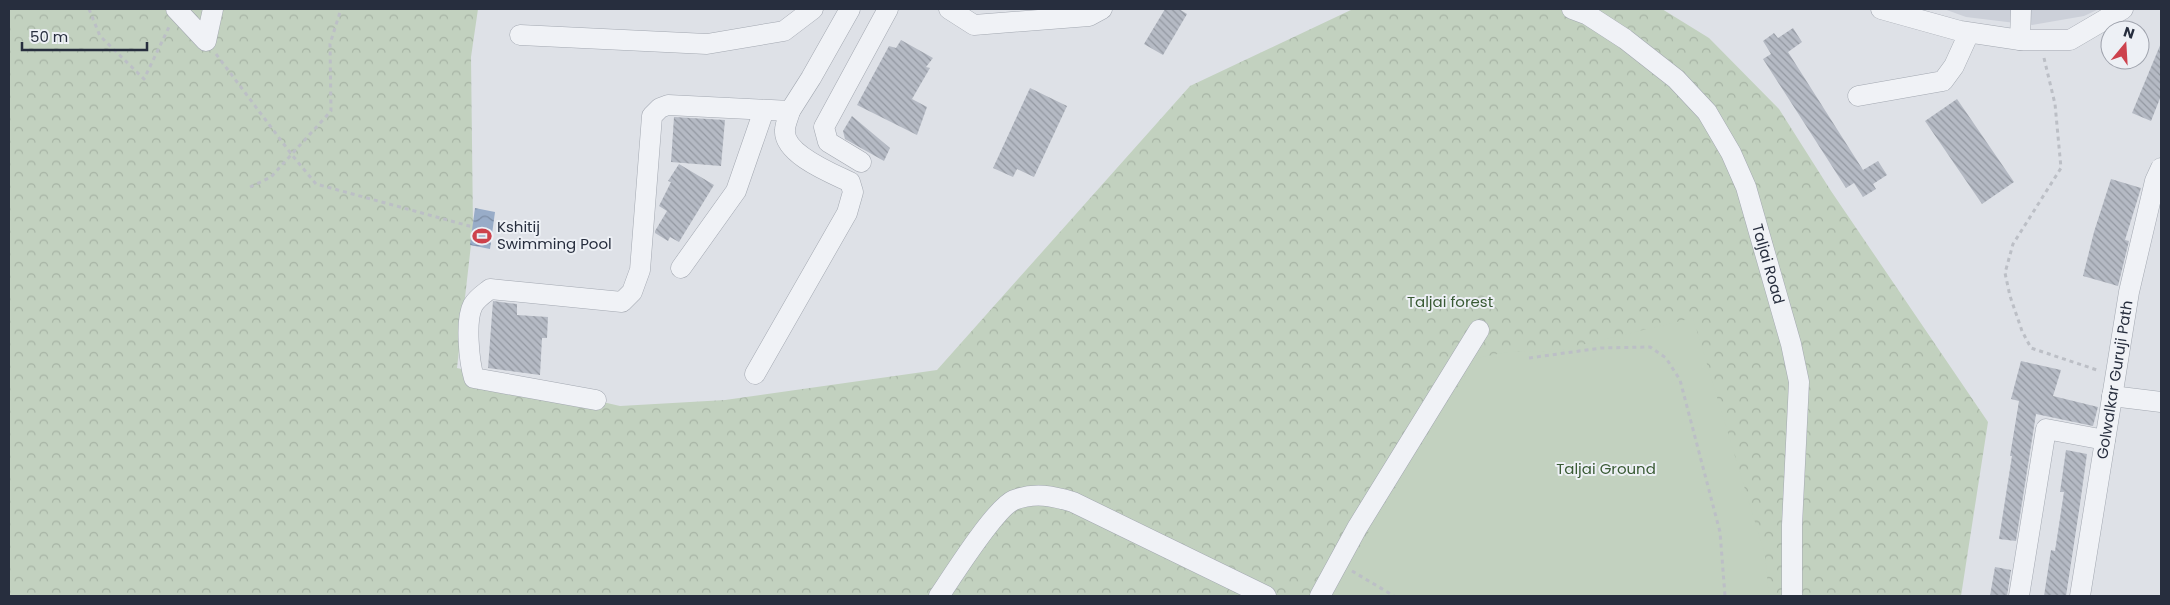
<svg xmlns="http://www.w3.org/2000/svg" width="2170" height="605" viewBox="0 0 2170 605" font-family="Poppins,sans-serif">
<defs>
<pattern id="forest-crowns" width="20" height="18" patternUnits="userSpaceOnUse" patternTransform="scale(1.25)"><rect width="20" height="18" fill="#c2d1bf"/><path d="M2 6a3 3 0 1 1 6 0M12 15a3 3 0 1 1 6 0" fill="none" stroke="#a7b4a5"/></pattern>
<pattern id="water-waves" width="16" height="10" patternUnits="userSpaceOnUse" patternTransform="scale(1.25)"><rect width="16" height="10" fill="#98acc8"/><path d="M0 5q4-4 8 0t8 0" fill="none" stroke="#7c8ca4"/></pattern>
<pattern id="building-back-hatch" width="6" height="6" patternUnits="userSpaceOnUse" patternTransform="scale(1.25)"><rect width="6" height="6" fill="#b5bac4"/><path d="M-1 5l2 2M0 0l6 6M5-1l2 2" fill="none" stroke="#9398a1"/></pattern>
</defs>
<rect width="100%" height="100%" fill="#dee1e7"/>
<!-- built -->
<path fill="#ccd0d9" d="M1944,9H2099L2084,16L2032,25L1966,17Z"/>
<!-- forest -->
<path fill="url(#forest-crowns)" d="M9,9H478L471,57L473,227L457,368L620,406L725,400L937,370L1190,86L1353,9H1662L1709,38L1779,109L1831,191L1988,422L1961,596H9Z"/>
<!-- park -->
<path fill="#c2d1bf" d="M1693,318L1765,555L1769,596H1330L1441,412L1477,358L1508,352L1556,351Z"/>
<!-- water -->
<path fill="url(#water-waves)" d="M475,208L495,212L490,249L470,245Z"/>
<!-- building -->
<g fill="url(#building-back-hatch)">
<path d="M1165,9H1179L1187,14L1163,55L1144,44Z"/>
<path d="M1793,28L1802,42L1788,52L1863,170L1878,161L1887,175L1873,184L1876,189L1863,197L1854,183L1846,188L1763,59L1771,54L1763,41L1774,33L1778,38Z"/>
<path d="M901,40L933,58L926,67L930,68L912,99L927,107L917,135L857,105L889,46L896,48Z"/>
<path d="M2161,43V96L2151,121L2132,113Z"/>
<path d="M1030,88L1067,106L1034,177L1017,169L1013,177L993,168Z"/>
<path d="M1957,99L2014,182L1982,204L1925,121Z"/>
<path d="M852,116L890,148L884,161L845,139L843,131Z"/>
<path d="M674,117L725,120L721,166L671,162Z"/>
<path d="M679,164L714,185L679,242L670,237L668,241L655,233V231L667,211L659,206L671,182L668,181Z"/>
<path d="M2111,179L2141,188L2125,240L2129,241L2118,286L2083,276L2094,232Z"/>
<path d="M493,301L517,304V315L548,317L547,338H542L540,375L488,368Z"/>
<path d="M2021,361L2061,370L2053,396L2098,407L2093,426L2036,414L2016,541L1999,539L2012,456H2010L2019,401L2011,399Z"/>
<path d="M2066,450L2087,454L2080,504L2066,596H2044L2051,550L2055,551L2064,492H2060Z"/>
<path d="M1995,567L2011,570L2007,596H1990Z"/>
</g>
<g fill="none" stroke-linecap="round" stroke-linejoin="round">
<!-- minor casing -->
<g stroke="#a3a8b1" stroke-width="21">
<g id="minor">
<path d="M176,9L206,41L213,9"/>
<path d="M949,9L974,25L1089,16L1102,9"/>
<path id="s1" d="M1572,9L1588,15L1625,39L1676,79L1707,112L1731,153L1746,187L1791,344L1799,382L1792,525V596"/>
<path d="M1881,9L1960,31L2020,40H2070L2123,9"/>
<path d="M520,35L707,44L784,31L813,9"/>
<path d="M2020,40L2021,9"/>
<path d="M1858,96L1943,81L1954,66L1969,33"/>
<path d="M861,162L828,142L824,127L888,9"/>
<path d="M681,268L736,191L764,110"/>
<path d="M755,374L847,213L853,192L850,182C831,173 783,154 785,130C785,124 789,116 790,111"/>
<path d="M2112,396L2161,402"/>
<path d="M596,400L474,378C469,361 465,320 473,305C477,298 485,293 490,289L622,302L632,292L640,270L652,116L660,108L668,105L790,111L811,78L850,9"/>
<path d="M939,596C952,577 995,508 1014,500C1035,492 1053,496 1073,502L1266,596"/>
<path d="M1320,596L1357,528L1479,330"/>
<path d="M2019,596L2046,429L2105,440"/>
<path id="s2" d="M2080,596L2129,292L2155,181L2161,168"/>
</g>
</g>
<!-- path -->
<g stroke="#bcbfc6" stroke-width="3" stroke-dasharray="4 4" stroke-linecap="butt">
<path d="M89,9L100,36L144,79L169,27"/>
<path d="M216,54L292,155L316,184L473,227"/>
<path d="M2044,58L2055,104L2061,168L2013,244L2005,273L2010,296L2022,331L2031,348L2100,371"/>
<path d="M250,187L271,177L331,111L330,44L341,9"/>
<path d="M1529,358L1601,348L1650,347L1666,358L1680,380L1720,532L1725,596"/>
<path d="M1352,571L1394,596"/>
</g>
<!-- minor -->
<use href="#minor" stroke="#f0f2f6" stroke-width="20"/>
</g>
<!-- icons -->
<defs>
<g id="stadium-bare" transform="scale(1.5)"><path d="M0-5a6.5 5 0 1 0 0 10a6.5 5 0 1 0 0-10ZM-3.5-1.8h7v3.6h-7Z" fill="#cd424d" stroke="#edf0f5" stroke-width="2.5" paint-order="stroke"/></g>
</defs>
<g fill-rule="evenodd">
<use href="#stadium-bare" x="482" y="236"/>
</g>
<g text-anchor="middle" stroke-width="4" stroke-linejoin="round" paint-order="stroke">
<!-- poi labels -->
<g font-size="15" fill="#272e3e" stroke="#edf0f5" text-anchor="start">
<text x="497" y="232">Kshitij<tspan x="497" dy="17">Swimming Pool</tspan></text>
</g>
<!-- street labels -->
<g font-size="15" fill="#272e3e" stroke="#edf0f5">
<text dy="5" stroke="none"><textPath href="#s1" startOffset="336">Taljai Road</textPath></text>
<text dy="5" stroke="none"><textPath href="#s2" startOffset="219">Golwalkar Guruji Path</textPath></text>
</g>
<!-- park labels -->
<g font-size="15" fill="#395a34" stroke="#edf0f5">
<text x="1450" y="307">Taljai forest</text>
<text x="1606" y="474">Taljai Ground</text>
</g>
</g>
<!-- border -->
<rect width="2170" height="605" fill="none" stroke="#272e3e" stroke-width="20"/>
<!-- north arrow -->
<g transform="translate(2125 45) rotate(18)"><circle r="24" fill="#edf0f5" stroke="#9ea2ac"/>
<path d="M0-4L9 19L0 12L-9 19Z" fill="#cd424d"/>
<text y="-8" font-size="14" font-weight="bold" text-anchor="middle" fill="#272e3e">N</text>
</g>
<!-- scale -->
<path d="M22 42v8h125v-8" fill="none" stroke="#272e3e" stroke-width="2.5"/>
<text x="30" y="42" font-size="15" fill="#272e3e" stroke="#edf0f5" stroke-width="4" paint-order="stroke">50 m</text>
</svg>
